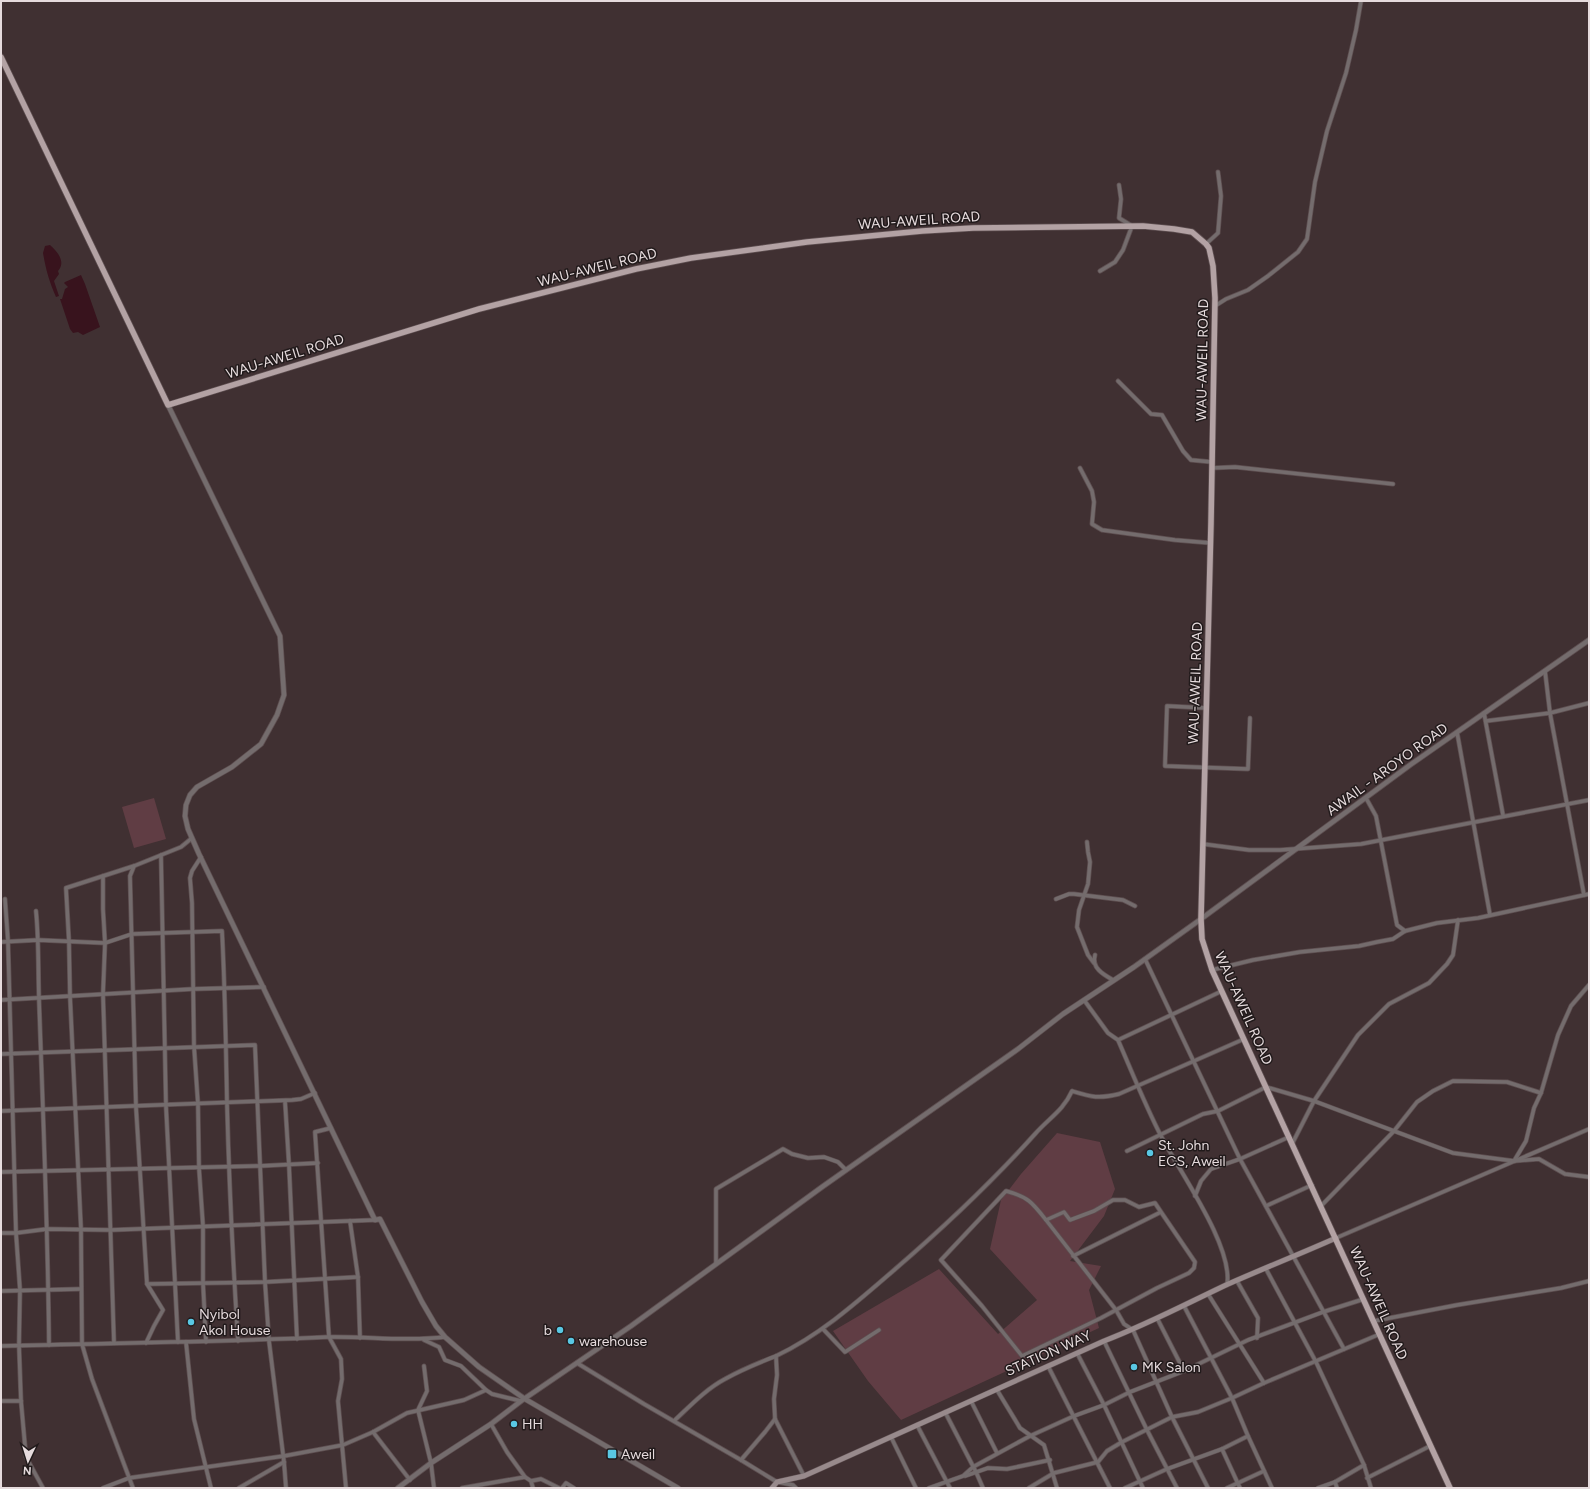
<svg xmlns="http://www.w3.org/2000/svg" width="1590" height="1489" viewBox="0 0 1590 1489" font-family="Figtree,sans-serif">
<rect width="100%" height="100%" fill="#403032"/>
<!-- green -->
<g fill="#603d44">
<path d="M154,798L166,839L134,848L122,807Z"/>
<path d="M1057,1133L1100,1142L1115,1189L1104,1216L1070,1261L1101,1266L1089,1290L1099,1328L901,1420L868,1381L833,1331L939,1269L998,1334L1037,1300L990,1249L1001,1200L1021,1174Z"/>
</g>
<!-- water -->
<g fill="#38131d">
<path d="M50,245C58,252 66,262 58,271L59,274L54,281L59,296L56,297C49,281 46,270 43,253L45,246Z"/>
<path d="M81,275L85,284L100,327L83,335L78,332L73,333L70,329L60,299H62L65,289L68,287L64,283L65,282Z"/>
</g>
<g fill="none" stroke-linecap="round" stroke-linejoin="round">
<!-- minor casing -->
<g stroke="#5e4f51" stroke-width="5">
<g id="minor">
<path d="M1206,244L1218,233L1221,196L1218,172"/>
<path d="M1100,271L1115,262L1123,250L1132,226L1119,218L1121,199L1119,185"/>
<path d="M1215,306L1226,299L1248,290L1268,276L1298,252L1307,239L1315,182L1327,131L1346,73L1356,30L1361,1"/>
<path d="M1118,381L1151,414L1162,415L1183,451L1191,460L1212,462"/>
<path d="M1080,468L1092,491L1094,502L1092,524L1102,530L1175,540L1211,543"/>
<path d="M1212,468L1235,467L1393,484"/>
<path d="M1545,671L1550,713L1584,895"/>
<path d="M1206,708L1167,706L1165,766L1248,769L1250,718"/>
<path d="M1484,713L1503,815"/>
<path d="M1486,721L1550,713L1589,703"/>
<path d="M1457,732L1490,915"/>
<path d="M1366,798L1376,816L1397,925L1405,931"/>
<path d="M1087,842L1088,852L1090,862L1088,884L1079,910L1077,927L1088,955L1094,963"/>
<path d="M1203,844L1249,850H1280L1361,844L1589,800"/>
<path d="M161,855L166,1106L178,1342"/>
<path d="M201,857L192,871L190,878L192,903L194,1046L198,1104L199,1168L203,1226V1283L206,1342"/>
<path d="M103,876V909L105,943L103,994L114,1343"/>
<path d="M5,899L8,941L16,1233L20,1290L19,1345L21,1401L26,1457L43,1488"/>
<path d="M1056,899L1069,894H1074L1123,900L1135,906"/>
<path d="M36,911C39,941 38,970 39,999C43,1114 48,1229 49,1345"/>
<path d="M1,942L38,940L105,943L132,934L222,931C225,988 226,1045 227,1103C229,1182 233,1262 238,1341"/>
<path d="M1095,955C1091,968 1104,975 1113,980"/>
<path d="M1145,959L1240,1159L1344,1349"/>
<path d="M1212,970L1253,960L1300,952L1359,946L1377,942L1393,939L1405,931L1437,923L1478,918L1589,894"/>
<path d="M1,1000L193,989L264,987"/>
<path d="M1084,1000L1108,1033L1118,1040C1132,1072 1145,1105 1161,1136C1179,1171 1234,1247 1227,1285"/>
<path d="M1118,1040L1222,991"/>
<path d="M1,1054L255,1045L265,1282L269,1341L284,1462L286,1488"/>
<path d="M1541,1093L1558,1035L1571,1006L1589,985"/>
<path d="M285,1101L289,1165L297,1339"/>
<path d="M1,1111L292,1100L301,1099L315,1093"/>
<path d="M331,1128L315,1132L329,1337L341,1359L342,1379L338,1401L346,1488"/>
<path d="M1292,1144L1314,1101L1394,1131L1417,1102L1433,1091L1453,1081L1507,1082L1541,1093L1534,1108L1526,1141L1514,1161"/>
<path d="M1127,1151L1203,1114L1218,1111L1266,1087L1314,1101L1358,1035L1389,1004L1429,983L1447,964L1453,955L1458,920"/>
<path d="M1,1172L259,1166L318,1163"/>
<path d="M1195,1196L1201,1181L1211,1169L1240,1159L1289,1137"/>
<path d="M1266,1206L1312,1185"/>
<path d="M1321,1206L1394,1131L1453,1153L1514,1161L1539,1159L1565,1174L1589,1177"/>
<path d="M1046,1220L1116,1310L1124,1324L1133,1330L1172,1417L1208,1488"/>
<path d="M350,1221L358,1277L360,1338"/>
<path d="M1,1233H16L47,1229L111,1230L375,1220"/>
<path d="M1336,1238L1589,1129"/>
<path d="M1073,1256L1161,1212L1195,1262L1194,1268L1189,1273L1157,1288L1101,1318L1022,1356L982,1306L941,1260L1006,1191C1028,1197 1032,1202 1046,1220L1064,1212L1070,1220L1094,1211L1113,1200H1125L1139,1207L1155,1203L1161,1212"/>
<path d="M716,1264V1189L783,1149L792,1154L808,1158L824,1157L838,1162L846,1170"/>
<path d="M1266,1269L1316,1362L1364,1465L1371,1488"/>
<path d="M1237,1281L1258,1318L1257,1338"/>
<path d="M147,1284L265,1282L358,1277"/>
<path d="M1,1291L81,1289"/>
<path d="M1208,1294L1264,1383"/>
<path d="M1184,1306L1232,1398L1248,1436L1272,1488"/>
<path d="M1157,1318L1184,1371"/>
<path d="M1374,1321L1457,1305L1561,1288L1589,1281"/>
<path d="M823,1329L845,1352L879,1330"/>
<path d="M424,1340L439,1347L445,1360L461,1366L486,1390"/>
<path d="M1104,1341L1147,1430L1177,1488"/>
<path d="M186,1342L194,1419L211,1488"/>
<path d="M146,1343L154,1326L163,1310L147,1284L136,1107L130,876L134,866L181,847L192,838"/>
<path d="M1,1346C110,1343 219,1342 328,1337C367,1336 406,1342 445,1337"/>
<path d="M1077,1353L1104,1405L1143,1488"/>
<path d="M577,1363L644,1404L741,1460L777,1482L793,1485L796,1488"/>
<path d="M424,1366L427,1391L418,1410L431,1463L434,1488"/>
<path d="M1048,1366L1110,1488"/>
<path d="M997,1390L1020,1428L1044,1445L1057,1488"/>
<path d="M1,1401H21"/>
<path d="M971,1401L997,1453"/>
<path d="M945,1412L976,1472L983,1488"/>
<path d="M675,1420C690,1406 706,1389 725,1379C741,1370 758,1363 776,1356"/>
<path d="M491,1424L507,1452L525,1477"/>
<path d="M917,1425L950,1488"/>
<path d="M373,1432L410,1480"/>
<path d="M891,1437L916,1488"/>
<path d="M1222,1449L1240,1488"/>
<path d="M741,1460L765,1432L775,1419"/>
<path d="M804,1476L775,1419L774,1399L777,1375L776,1356C820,1335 856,1303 893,1271C943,1228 991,1183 1035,1134C1049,1118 1063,1111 1072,1091C1092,1097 1098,1099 1119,1094L1244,1039"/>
<path d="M965,1476L988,1468L1007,1469L1050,1460"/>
<path d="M1367,1478L1430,1446"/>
<path d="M531,1481L541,1479L559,1488"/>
<path d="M1335,1482L1337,1488"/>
<path d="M103,1488L129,1478L284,1456L343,1445L373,1432L407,1413L464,1400L486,1390L492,1394L521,1401"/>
<path d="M133,1488L92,1379L82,1344L81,1229L70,996L69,942L66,888L134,866"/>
<path d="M239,1488L284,1462"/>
<path d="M462,1488L525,1477L531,1481L533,1488"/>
<path d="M562,1488L566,1483L574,1488"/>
<path d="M929,1488L963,1476L973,1467L1030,1436L1074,1416L1104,1405L1130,1392L1184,1371L1248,1340L1323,1312L1364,1299"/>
<path d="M1029,1488L1054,1473L1098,1462L1107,1451L1122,1442L1172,1417L1198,1412L1232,1398L1264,1383L1380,1334"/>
<path d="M1125,1488L1167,1469L1222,1449L1248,1436"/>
<path d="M1227,1488L1264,1471"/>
<path d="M1318,1488L1335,1482L1364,1465"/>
</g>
</g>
<!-- tertiary casing -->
<g stroke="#5e4f51" stroke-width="6">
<g id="tertiary">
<path d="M168,405L280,636L284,695L277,715L261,744L232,767L197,787L190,795L186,805L185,816L188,829L199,854L375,1220L380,1219L422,1302L436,1326L445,1337L479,1367L525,1399L678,1488"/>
<path d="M398,1488L431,1463L491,1424L521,1401L631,1326L822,1187L1018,1049L1063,1014L1134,967L1201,919L1410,765L1589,640"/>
</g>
</g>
<!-- secondary casing -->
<g stroke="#5e4f51" stroke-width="6">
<path id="secondary" d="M772,1488L777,1482L804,1476L1104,1341C1146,1325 1186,1304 1226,1285C1262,1269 1300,1254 1336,1238"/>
</g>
<!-- primary casing -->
<g stroke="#5e4f51" stroke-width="7">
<path id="primary" d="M1,57L168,405L479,309L636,269L691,258L807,242L922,231L973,228L1143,226L1174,229L1192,232L1206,244L1209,248L1213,266L1215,298L1211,523L1201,919L1202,939L1212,970L1450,1488"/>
</g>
<!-- minor -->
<use href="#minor" stroke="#746c6d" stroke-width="3.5"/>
<!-- tertiary -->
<use href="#tertiary" stroke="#746c6d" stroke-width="4.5"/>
<!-- secondary -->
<use href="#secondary" stroke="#988a8c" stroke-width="5"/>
<!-- primary -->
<use href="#primary" stroke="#b3a2a4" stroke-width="5.5"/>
</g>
<!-- markers -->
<g fill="#59c8e4" stroke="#211a1b" stroke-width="1.5">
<circle cx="1150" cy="1153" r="4"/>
<circle cx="191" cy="1322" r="4"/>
<circle cx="560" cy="1330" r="4"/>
<circle cx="571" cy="1341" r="4"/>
<circle cx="1134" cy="1367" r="4"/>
<circle cx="514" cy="1424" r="4"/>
<rect x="607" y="1449" width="10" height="10" rx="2"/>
</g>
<g text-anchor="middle" stroke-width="3" stroke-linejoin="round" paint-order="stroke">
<!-- street labels -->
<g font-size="14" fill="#e6dbdd" stroke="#211a1b">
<text transform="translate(919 220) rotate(-4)" y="5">WAU-AWEIL ROAD</text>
<text transform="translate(597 267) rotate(-14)" y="5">WAU-AWEIL ROAD</text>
<text transform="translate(285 356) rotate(-17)" y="5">WAU-AWEIL ROAD</text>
<text transform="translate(1202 360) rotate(-89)" y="5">WAU-AWEIL ROAD</text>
<text transform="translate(1195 683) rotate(-88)" y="5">WAU-AWEIL ROAD</text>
<text transform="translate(1387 769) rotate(-36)" y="5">AWAIL - AROYO ROAD</text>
<text transform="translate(1244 1008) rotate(66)" y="5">WAU-AWEIL ROAD</text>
<text transform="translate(1379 1303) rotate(66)" y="5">WAU-AWEIL ROAD</text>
<text transform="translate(1048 1353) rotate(-24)" y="5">STATION WAY</text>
</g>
<!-- poi labels -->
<g font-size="14" fill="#e6dbdd" stroke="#211a1b" text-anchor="start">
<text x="1158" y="1150">St. John<tspan x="1158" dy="16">ECS, Aweil</tspan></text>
<text x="199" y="1319">Nyibol<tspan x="199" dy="16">Akol House</tspan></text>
<text x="552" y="1335" text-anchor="end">b</text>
<text x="579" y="1346">warehouse</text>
<text x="1142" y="1372">MK Salon</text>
<text x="522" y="1429">HH</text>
<text x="621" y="1459">Aweil</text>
</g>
</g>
<!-- border -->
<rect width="1590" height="1489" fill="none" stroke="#e6dbdd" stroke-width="4"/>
<!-- north arrow -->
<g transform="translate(28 1461) rotate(184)" stroke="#211a1b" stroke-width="3" paint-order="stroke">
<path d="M0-3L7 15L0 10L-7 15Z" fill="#e6dbdd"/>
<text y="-6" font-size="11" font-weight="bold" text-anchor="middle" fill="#e6dbdd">N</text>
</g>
</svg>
